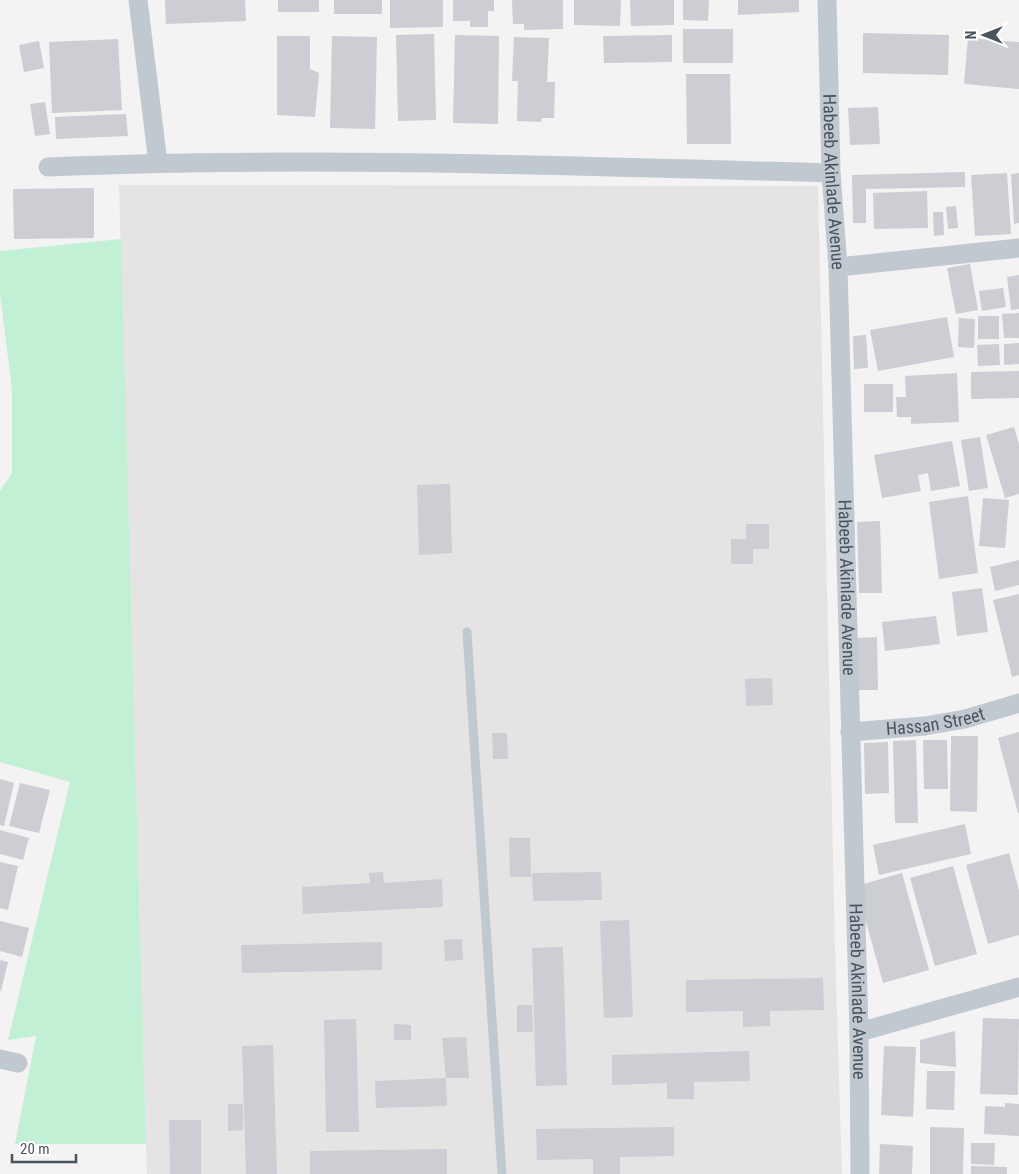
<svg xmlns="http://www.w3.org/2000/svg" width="1019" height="1174" viewBox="0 0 1019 1174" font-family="'Roboto Condensed',sans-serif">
<rect width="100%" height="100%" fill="#f4f2f2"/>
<!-- education -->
<path fill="#e5e3e4" d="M119,185L818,186L835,948L842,1174H147Z"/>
<!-- green -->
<path fill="#c2f0d5" d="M121,239L146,1144H15L36,1036L8,1040L70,782L0,762V491L12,473V389L0,295V251Z"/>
<!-- building -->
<g fill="#ccced4">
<path d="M165,0H245L246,21L166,24Z"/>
<rect x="278" y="0" width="41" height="12"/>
<rect x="334" y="0" width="48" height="14"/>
<path d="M390,0H443V27L390,28Z"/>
<path d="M453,0H494V11H488V27H470V21H453Z"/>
<path d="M512,0H563V29L524,30V24H513Z"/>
<path d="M574,0H621L620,26L574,25Z"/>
<path d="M630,0H674V25L631,26Z"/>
<path d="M683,0H709L708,21L683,20Z"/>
<path d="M738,0H799V12L738,15Z"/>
<rect x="683" y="29" width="50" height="34"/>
<path d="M863,33L949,35L948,75L863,73Z"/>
<path d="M434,34L436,120L398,121L396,35Z"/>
<path d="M455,35L499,36L498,124L453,123Z"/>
<path d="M672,35V62L604,63L603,36Z"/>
<path d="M277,36H310V69L319,73L315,117L277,115Z"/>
<path d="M332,36L377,37L375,129L330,128Z"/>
<path d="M514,37L549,38L547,82H555L554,118H542L541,122L517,121L518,81H512Z"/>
<path d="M968,38L1019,42V89L964,84Z"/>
<path d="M118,39L122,110L52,113L49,42Z"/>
<path d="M39,41L44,68L24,72L19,45Z"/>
<path d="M686,74H730L731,144H687Z"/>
<path d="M45,102L50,134L35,136L30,104Z"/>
<path d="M878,107L880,144L850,145L848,108Z"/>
<path d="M126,114L128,136L56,139L55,117Z"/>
<path d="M965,172V187L866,189V223H853L852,175Z"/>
<path d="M1007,173L1011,234L975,236L971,175Z"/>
<path d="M1019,173V223L1014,224L1011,174Z"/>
<path d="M94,188V238L14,239L13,189Z"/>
<path d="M927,191L928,228L874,229L873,193Z"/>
<path d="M956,206L958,228L948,229L946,207Z"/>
<path d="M933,212H943L944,235L934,236Z"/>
<path d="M970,264L978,310L956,314L947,268Z"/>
<path d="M1019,275V309L1011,310L1007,277Z"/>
<path d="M1003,288L1006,307L982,311L979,291Z"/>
<path d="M1019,313V338H1004L1002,314Z"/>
<rect x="978" y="316" width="21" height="23"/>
<path d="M947,317L954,357L878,371L870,330Z"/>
<path d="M959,318L975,319L974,348L958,347Z"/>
<path d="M866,335L868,368L854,369L853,336Z"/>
<path d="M1019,343V364L1004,365V344Z"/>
<path d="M999,344L1000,365L978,366L977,345Z"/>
<path d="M1019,371V398L971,399V372Z"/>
<path d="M957,373L959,422L911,424V417H897L896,397H906L905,376Z"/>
<rect x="864" y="384" width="29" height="28"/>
<path d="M1014,427L1019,444V494L1005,498L986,435Z"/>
<path d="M980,437L988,488L969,491L961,440Z"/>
<path d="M952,441L960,486L931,491L928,473L918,475L921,491L882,498L874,455Z"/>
<path d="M450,484L452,553L419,555L417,485Z"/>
<path d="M968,496L978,573L939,579L929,502Z"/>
<path d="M983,498L1009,500L1005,548L979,546Z"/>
<path d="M880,521L882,593H859L857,522Z"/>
<path d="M746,524H769V549H753V564H731V539H746Z"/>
<path d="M1019,560V585L995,591L990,567Z"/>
<path d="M982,588L988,632L957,636L952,592Z"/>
<path d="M1019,594V675L1012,677L993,600Z"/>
<path d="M936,616L940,644L885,651L882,622Z"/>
<path d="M877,637L878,690H858L857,638Z"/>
<path d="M772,678L773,705L746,706L745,679Z"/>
<path d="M1019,732V813H1018L998,738Z"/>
<path d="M492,733H507L508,759H493Z"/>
<path d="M951,736H978L977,812L950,811Z"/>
<path d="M916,740L918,823H895L893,741Z"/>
<path d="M923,740H947L948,789H924Z"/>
<path d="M888,742L889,793L865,794L864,743Z"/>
<path d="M0,779L14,783L4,826L0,825Z"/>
<path d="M20,783L50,790L39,833L9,826Z"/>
<path d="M965,824L971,854L879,875L873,845Z"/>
<path d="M0,830L29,838L23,860L0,854Z"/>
<path d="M509,838H530L531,877H510Z"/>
<path d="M1009,853L1019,891V935L988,944L966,865Z"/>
<path d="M0,862L18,866L8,910L0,908Z"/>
<path d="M953,866L977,954L935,966L910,878Z"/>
<path d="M383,872L384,883L442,879L443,907L303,914L302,887L370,883L369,873Z"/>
<path d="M601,872L602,900L533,901L532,873Z"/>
<path d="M902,873L929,970L883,983L856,886Z"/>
<path d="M629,920L633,1017L604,1018L600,921Z"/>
<path d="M0,921L29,928L22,957L0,951Z"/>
<path d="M462,939L463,960L445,961L444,940Z"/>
<path d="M382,942V970L242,973L241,945Z"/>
<path d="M563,947L567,1085L536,1086L532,948Z"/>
<path d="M0,960L8,962L1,991H0Z"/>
<path d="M823,978L824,1010L770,1011V1026L743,1027V1011L686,1012V980Z"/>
<path d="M517,1005H532L533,1032H517Z"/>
<path d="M983,1018L1019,1019L1018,1095L980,1094Z"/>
<path d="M356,1019L359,1132H326L324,1020Z"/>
<path d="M394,1024L411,1025V1040H394Z"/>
<path d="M955,1031L956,1067L920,1063V1040Z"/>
<path d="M466,1037L469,1078H446L442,1038Z"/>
<path d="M273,1045L277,1174H246L242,1046Z"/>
<path d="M884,1046L916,1047L913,1117L881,1115Z"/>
<path d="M749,1051L750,1081L694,1082V1099H667V1083L612,1085V1055Z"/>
<path d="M927,1071H955L954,1110L926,1109Z"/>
<path d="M446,1078L447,1106L376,1108L375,1081Z"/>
<path d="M1005,1103L1019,1104V1136L984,1134L985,1106L1005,1107Z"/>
<path d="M228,1104H243V1130L228,1131Z"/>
<path d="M169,1120H201V1174H170Z"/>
<path d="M674,1127V1156L620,1157V1174H593V1159L537,1160L536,1129Z"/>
<path d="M930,1127L964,1128L963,1174H930Z"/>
<path d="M971,1143H995L994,1165L971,1164Z"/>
<path d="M880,1144L913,1146L912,1174H879Z"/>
<path d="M447,1149V1174H310V1151Z"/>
<path d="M971,1166L1007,1167V1174H971Z"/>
</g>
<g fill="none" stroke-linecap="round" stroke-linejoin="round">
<!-- lane -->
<path stroke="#c0c8d0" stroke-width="9" d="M467,632L502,1174"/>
<!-- street -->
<g stroke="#c0c8d0" stroke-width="19">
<path d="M138,0L158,163"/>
<path id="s1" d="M827,0L831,173L838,267L859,1032L860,1174"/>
<path d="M48,167C309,156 571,166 831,173"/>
<path d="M838,267L1019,248"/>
<path id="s2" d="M850,732L925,726L965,719L1019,703"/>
<path d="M859,1032L1019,987"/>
<path d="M0,1059L18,1063"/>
</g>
</g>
<g text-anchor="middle" stroke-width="4" stroke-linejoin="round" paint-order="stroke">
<!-- street labels -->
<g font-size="18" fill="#49545f" stroke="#fff">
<text dy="6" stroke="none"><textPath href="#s1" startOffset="182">Habeeb Akinlade Avenue</textPath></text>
<text dy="6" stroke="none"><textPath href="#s1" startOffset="588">Habeeb Akinlade Avenue</textPath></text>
<text dy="6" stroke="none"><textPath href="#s2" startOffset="86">Hassan Street</textPath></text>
<text dy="6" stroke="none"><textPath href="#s1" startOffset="992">Habeeb Akinlade Avenue</textPath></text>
</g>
</g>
<!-- north arrow -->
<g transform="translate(984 35) rotate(270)" stroke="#ffffff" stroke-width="4" paint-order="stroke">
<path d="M0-4L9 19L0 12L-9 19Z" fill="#49545f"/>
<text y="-8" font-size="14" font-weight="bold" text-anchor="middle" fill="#49545f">N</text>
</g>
<!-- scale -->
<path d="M12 1154v8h64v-8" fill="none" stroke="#49545f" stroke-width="2.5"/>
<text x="20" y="1154" font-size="15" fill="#49545f" stroke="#ffffff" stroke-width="4" paint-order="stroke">20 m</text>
</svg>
